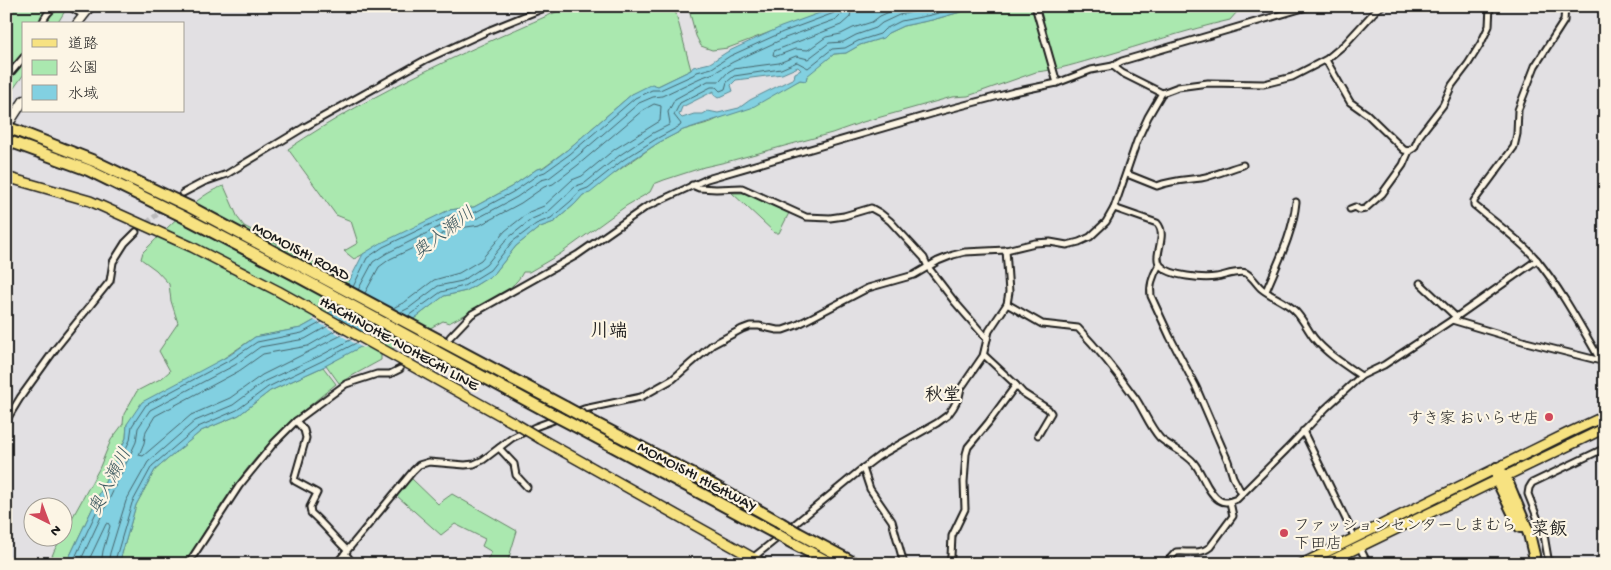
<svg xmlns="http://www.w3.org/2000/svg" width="1611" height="570" viewBox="0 0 1611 570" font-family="'Gochi Hand','Klee One',sans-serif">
<rect width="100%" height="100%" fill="#e2e0e3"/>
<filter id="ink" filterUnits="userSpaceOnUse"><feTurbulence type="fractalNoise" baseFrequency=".02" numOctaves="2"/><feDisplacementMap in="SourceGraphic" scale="10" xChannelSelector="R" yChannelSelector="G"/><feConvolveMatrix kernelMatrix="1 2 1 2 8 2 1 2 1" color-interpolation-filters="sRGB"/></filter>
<g filter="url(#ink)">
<!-- green -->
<g fill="#aae8af" stroke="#638266">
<path d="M6,6H68L57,24H24V74L6,99Z"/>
<path d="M570,6H674L691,70L658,86L632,94L567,150L542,168L537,169L511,187L474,207L449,210L354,259L344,251L358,243L351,221L336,215L288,149C376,90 473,48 570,6Z"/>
<path d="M688,6H839L728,48L712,50L701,46L696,36Z"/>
<path d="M982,6H1262L1237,12L1230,20C1186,30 1143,45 1100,57C1079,63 1058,70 1036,72L968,96L952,97L863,122L832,133L726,162L704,167L664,180L654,184L650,192L626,206L560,254L529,272H523C514,293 469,312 449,323L443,321L381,355V360L339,383L326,365L415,318L444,296L466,291L494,274L516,246L540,227L554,222L575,204L583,195L658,143L683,130L711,122L800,80H806L807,76L814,69L834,54L846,53L860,45L882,38L888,33L903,26L932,20Z"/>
<path d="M224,186L238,218L244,226L350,281L335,309L301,328L255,337L127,424L126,438L66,564H49L54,551L99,469L111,440L123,424L124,414L137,391L162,378L170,371L159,351L178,323L171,301L169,284L156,270L141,259L143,252C163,233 199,192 224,186Z"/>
<path d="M732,193H748L789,213L779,233H775Z"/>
<path d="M323,367L336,384C314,402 292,419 273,439C237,476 211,520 185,564H119L136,505L155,470L201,431L239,415L270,391Z"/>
<path d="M411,478L438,504L452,494L517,531L507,564H484L492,552L482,546L485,539L455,524L441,535L397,496Z"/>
</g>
<!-- water -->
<path fill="#82d0e1" stroke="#598892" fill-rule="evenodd" d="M839,6H982L932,20L903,26L888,33L883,38L860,45L846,53L834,54L807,76L806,81L800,80L751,108L683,130L658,143L626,164L590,193L583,195L575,204L554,222L540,227L516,246L494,274L466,291L444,296L415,318L325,366L270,391L239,415L201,431L155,470L136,505L119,564H66L126,438L127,424L142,402L230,355L255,337L301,328L335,309L363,254L381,243L449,210L474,207L511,187L537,169L543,168L567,150L632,94L652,84L658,86L691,70L693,67L710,63L727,52L781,27ZM798,67L801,70L795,73L794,78L750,100L739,108L718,113L708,111L703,114H694L682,118L679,115L682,107L714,91V95L718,98L733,91L731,85L736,80L782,74Z"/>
<!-- pier -->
<path fill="#e2e0e3" d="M325,312L377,341L363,348L312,319Z"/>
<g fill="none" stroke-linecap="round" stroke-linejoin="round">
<!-- shore -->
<g stroke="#45646b" stroke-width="1">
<path d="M852,6L850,17L841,25L774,51L773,55L777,56L795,49L808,50L826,37L841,34L853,28L872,22L880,16L903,6"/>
<path d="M353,287L367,258L383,247L450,215L476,212L513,192L539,174L545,172L570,154L635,98L652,90H660L693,75L697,72L712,68L730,56L783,32L834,13L837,10L838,6"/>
<path d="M358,290L373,262L387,253L451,221L478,218L517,197L541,180L549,178L574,159L639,103L653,97L662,96L700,78L714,73L733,62L785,38L837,19L842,14L844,6"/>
<path d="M365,293L379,267L390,259L453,229L480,225L521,203L544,187L553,184L578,165L643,110L654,104L661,106L660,121L615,149L582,176L572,180L544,206L529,212L505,231L481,260L459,273L434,280L405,302L393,308"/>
<path d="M401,312L409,308L438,286L462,281L486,265L508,238L532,219L548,212L576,186L585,183L620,155L653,133L669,125L670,123L668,112L675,99L708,81H720L728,72L733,69L779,63L796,56L808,59L829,43L843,42L856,35L876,28L882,23L899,15L941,6"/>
<path d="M408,316L441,292L464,286L490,270L512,242L536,224L551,218L571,201L580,191L588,188L623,160L656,139L680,126L681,124L674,115L680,103L711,87H716L720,91L725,89L727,82L734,76L781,69L797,62L808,68L832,49L845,48L858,41L880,34L885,29L901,21L931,15L964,6"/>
<path d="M336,330L308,346L263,354L239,371L155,416L146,431L144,443L139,455L143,456L191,415L230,398L262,375L344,334"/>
<path d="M72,564L130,440L132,426L146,405L232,359L257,342L302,333L322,322"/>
<path d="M79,564L136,442L138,428L150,410L235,365L260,347L305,339L328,326"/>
<path d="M87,564L106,524L108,523L110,526L103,551L101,564"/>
<path d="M108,564L110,553L126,501L148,462L195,421L233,405L265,381L320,356L352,339"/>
<path d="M114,564L132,503L152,466L198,427L237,410L268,387L322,361L358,342"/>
</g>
<!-- minor-tunnel -->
<g stroke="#bab9bb" stroke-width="5" stroke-dasharray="5 2.5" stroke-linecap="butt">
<path d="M136,232L183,193"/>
<path d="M400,369L432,349"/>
</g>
<!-- minor casing -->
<g stroke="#1c1c1c" stroke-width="9">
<g id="minor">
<path d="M69,6L83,15"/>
<path d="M1035,6L1057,83"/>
<path d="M1565,6L1564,21L1535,66L1518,110L1517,134L1514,147L1474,201V205L1479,209C1498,225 1521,241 1537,260C1562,291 1581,327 1601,361"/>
<path d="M42,24C45,15 49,10 57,6"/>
<path d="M1326,60L1350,102L1367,114L1404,150L1409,151L1414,148L1420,135L1443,105L1452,85L1468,64L1481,43L1489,26L1490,6"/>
<path d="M1113,66L1122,73L1162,93"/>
<path d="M6,78L24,57"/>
<path d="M1127,174L1157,186C1172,180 1186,180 1201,178C1216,175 1229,169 1243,165"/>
<path d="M692,185L699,188L716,189L742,188L806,217L830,218L844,216L871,208L880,213L890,221L924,258L928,267L954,301L987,339"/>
<path d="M183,193L204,182L227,174L303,128L425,60L490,30L549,6"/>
<path d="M1114,208L1157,223C1169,236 1151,257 1161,266C1170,276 1203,279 1216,277C1224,276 1238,270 1246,273C1252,276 1257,285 1262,289C1272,297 1285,301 1294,310C1302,317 1307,329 1314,338C1327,354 1345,365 1361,376"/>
<path d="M1350,209L1355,207L1360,210L1365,209L1382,194L1403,165L1409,151"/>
<path d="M1159,265C1153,275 1149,285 1151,296L1170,337L1196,387L1228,461L1233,477L1242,494"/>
<path d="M1420,283L1456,317"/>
<path d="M1266,291C1278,262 1293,234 1296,202"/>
<path d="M1007,304L1042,324L1078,328C1099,350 1118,374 1136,399C1144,411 1150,427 1160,438C1170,447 1185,452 1194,463C1203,474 1207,492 1219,500C1225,504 1231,501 1237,499L1286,450L1326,408L1361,376L1384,365L1452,320L1537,260"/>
<path d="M1452,320L1526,342L1601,361"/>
<path d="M450,337L472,314L577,255L646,207L707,179L938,112L1014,92L1057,83L1091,70L1113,66L1122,61L1310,6"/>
<path d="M984,355L1013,382L1023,393L1048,409L1051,413L1038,435"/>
<path d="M6,421L20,398L56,348L110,281L113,262L125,243L136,232"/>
<path d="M296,421L304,430L306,438L294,480L295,481L317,493L310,507L311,513C324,524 334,538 347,550"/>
<path d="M1303,431L1355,538"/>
<path d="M499,448L514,464L516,475L527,487"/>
<path d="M863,468L870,489L892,521L904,564"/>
<path d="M790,528L863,468L879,456L937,423L948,415L953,408L959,397L961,388L983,356L989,331L1007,304L1009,292L1006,250"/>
<path d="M1359,546L1368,564"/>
<path d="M345,553L353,564"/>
<path d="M188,564L239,486L274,443L296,421L346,384L377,374H390L400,369"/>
<path d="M336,564L413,471L419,465L429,462L465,465L474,464L483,460L512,438L535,427L584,409L641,397L673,379L712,345L742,329L750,326H759L777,330H783L797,325L868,288L914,275L938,261L953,255L965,252L1006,250L1035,243L1050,242L1067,245L1079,242L1090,237L1106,222L1114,208L1137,141L1148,117L1162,93L1178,87L1208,83L1264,84L1292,77L1327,59L1345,44L1377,9L1382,6"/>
<path d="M745,564L780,536"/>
<path d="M949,564L951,556L952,536L965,509L964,482L966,454L968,447L988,423L1016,385"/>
<path d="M1165,564L1176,552C1188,551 1200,555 1210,547L1233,516L1230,502"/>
<path d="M1549,564L1544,535L1528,494L1529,488L1532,483L1605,448"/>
</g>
</g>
<!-- secondary casing -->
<g stroke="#1c1c1c" stroke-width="11">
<g id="secondary">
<path d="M77,24L91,6"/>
<path d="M6,128L24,100"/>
</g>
</g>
<!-- primary casing -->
<g stroke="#1c1c1c" stroke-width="12">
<g id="primary">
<path d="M6,177L90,201L192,247L278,291L516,424"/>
<path d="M541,439L764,564"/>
</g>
</g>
<!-- trunk casing -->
<g stroke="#1c1c1c" stroke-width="12">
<g id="trunk">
<path d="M1302,564L1568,433L1605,416"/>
<path d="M1324,564L1605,428"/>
</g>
</g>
<!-- motorway casing -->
<g stroke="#1c1c1c" stroke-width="14">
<g id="motorway">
<path d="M20,132L94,161L190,207L565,407"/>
<path d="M6,140L88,170L180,215L299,277L550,413"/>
<path d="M589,420L711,484L781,523"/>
<path d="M575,426L771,531"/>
<path d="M1497,468L1505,476L1529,534L1534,555V564"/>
<path d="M1497,468V480L1520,527"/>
<path d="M798,533L856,564"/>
<path d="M789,541L832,564"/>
</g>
</g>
<!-- minor -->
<use href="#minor" stroke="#fcf5e5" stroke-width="5"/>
<!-- secondary -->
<use href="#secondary" stroke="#fcf5e5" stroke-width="8"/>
<!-- primary -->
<use href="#primary" stroke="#f7e281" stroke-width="9"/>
<!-- trunk -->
<use href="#trunk" stroke="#f7e281" stroke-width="9"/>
<!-- motorway -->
<use href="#motorway" stroke="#f7e281" stroke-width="10"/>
<!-- primary-bridge casing -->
<g stroke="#1c1c1c" stroke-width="12" stroke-linecap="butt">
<path id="primary-bridge" d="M516,424L541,439"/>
</g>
<!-- motorway-bridge casing -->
<g stroke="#1c1c1c" stroke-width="14" stroke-linecap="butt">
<g id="motorway-bridge">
<path d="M6,127L20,132"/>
<path d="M565,407L589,420"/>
<path d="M550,413L575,426"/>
<path d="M781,523L798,533"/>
<path d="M771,531L789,541"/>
</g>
</g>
<!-- primary-bridge -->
<use href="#primary-bridge" stroke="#f7e281" stroke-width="9"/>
<!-- motorway-bridge -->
<use href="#motorway-bridge" stroke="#f7e281" stroke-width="10"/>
</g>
</g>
<!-- markers -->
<g fill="#d1495b" stroke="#fcf5e5" stroke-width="2">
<circle cx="1549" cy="417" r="5"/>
<circle cx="1284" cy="533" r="5"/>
</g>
<g text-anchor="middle" stroke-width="4.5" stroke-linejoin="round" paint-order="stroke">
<!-- street labels -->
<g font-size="16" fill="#1c1c1c" stroke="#fcf5e5">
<text transform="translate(302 250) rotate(28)" y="6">MOMOISHI ROAD</text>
<text transform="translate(400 342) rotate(29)" y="6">HACHINOHE-NOHECHI LINE</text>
<text transform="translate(698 475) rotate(28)" y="6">MOMOISHI HIGHWAY</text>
</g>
<!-- poi labels -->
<g font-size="16" fill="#1c1c1c" stroke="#fcf5e5" text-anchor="end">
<text x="1539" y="423">すき家 おいらせ店</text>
<text x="1294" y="530" text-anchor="start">ファッションセンターしまむら<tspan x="1294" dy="18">下田店</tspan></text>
</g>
<!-- water labels -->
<g font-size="18" font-style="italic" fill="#405b61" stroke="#fcf5e5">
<text transform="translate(443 232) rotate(-38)" y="6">奥入瀬川</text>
<text transform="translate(109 481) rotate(-63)" y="6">奥入瀬川</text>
</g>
<!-- neighbourhood labels -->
<g font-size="18" font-weight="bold" fill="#1c1c1c" stroke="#fcf5e5">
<text x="609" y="336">川端</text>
<text x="943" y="400">秋堂</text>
<text x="1549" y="534">菜飯</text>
</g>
</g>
<!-- margin -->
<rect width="1611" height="570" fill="none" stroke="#fcf5e5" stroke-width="25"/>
<rect x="12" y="12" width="1586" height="545" fill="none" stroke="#1c1c1c" stroke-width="2" filter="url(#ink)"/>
<!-- legend -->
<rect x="22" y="22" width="162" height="90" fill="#fcf5e5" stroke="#a29e95"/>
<rect x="32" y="39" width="25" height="8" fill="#f7e281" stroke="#a29e95"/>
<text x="68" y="48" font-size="15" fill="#1c1c1c">道路</text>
<rect x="32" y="60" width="25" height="15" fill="#aae8af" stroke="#a29e95"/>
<text x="68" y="72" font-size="15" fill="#1c1c1c">公園</text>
<rect x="32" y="85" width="25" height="15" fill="#82d0e1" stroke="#a29e95"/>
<text x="68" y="98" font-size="15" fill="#1c1c1c">水域</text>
<!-- north arrow -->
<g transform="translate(48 522) rotate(138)"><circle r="24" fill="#fcf5e5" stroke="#a29e95"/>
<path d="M0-4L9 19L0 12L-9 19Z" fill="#d1495b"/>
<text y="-8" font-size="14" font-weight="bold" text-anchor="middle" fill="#1c1c1c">N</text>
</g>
</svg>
